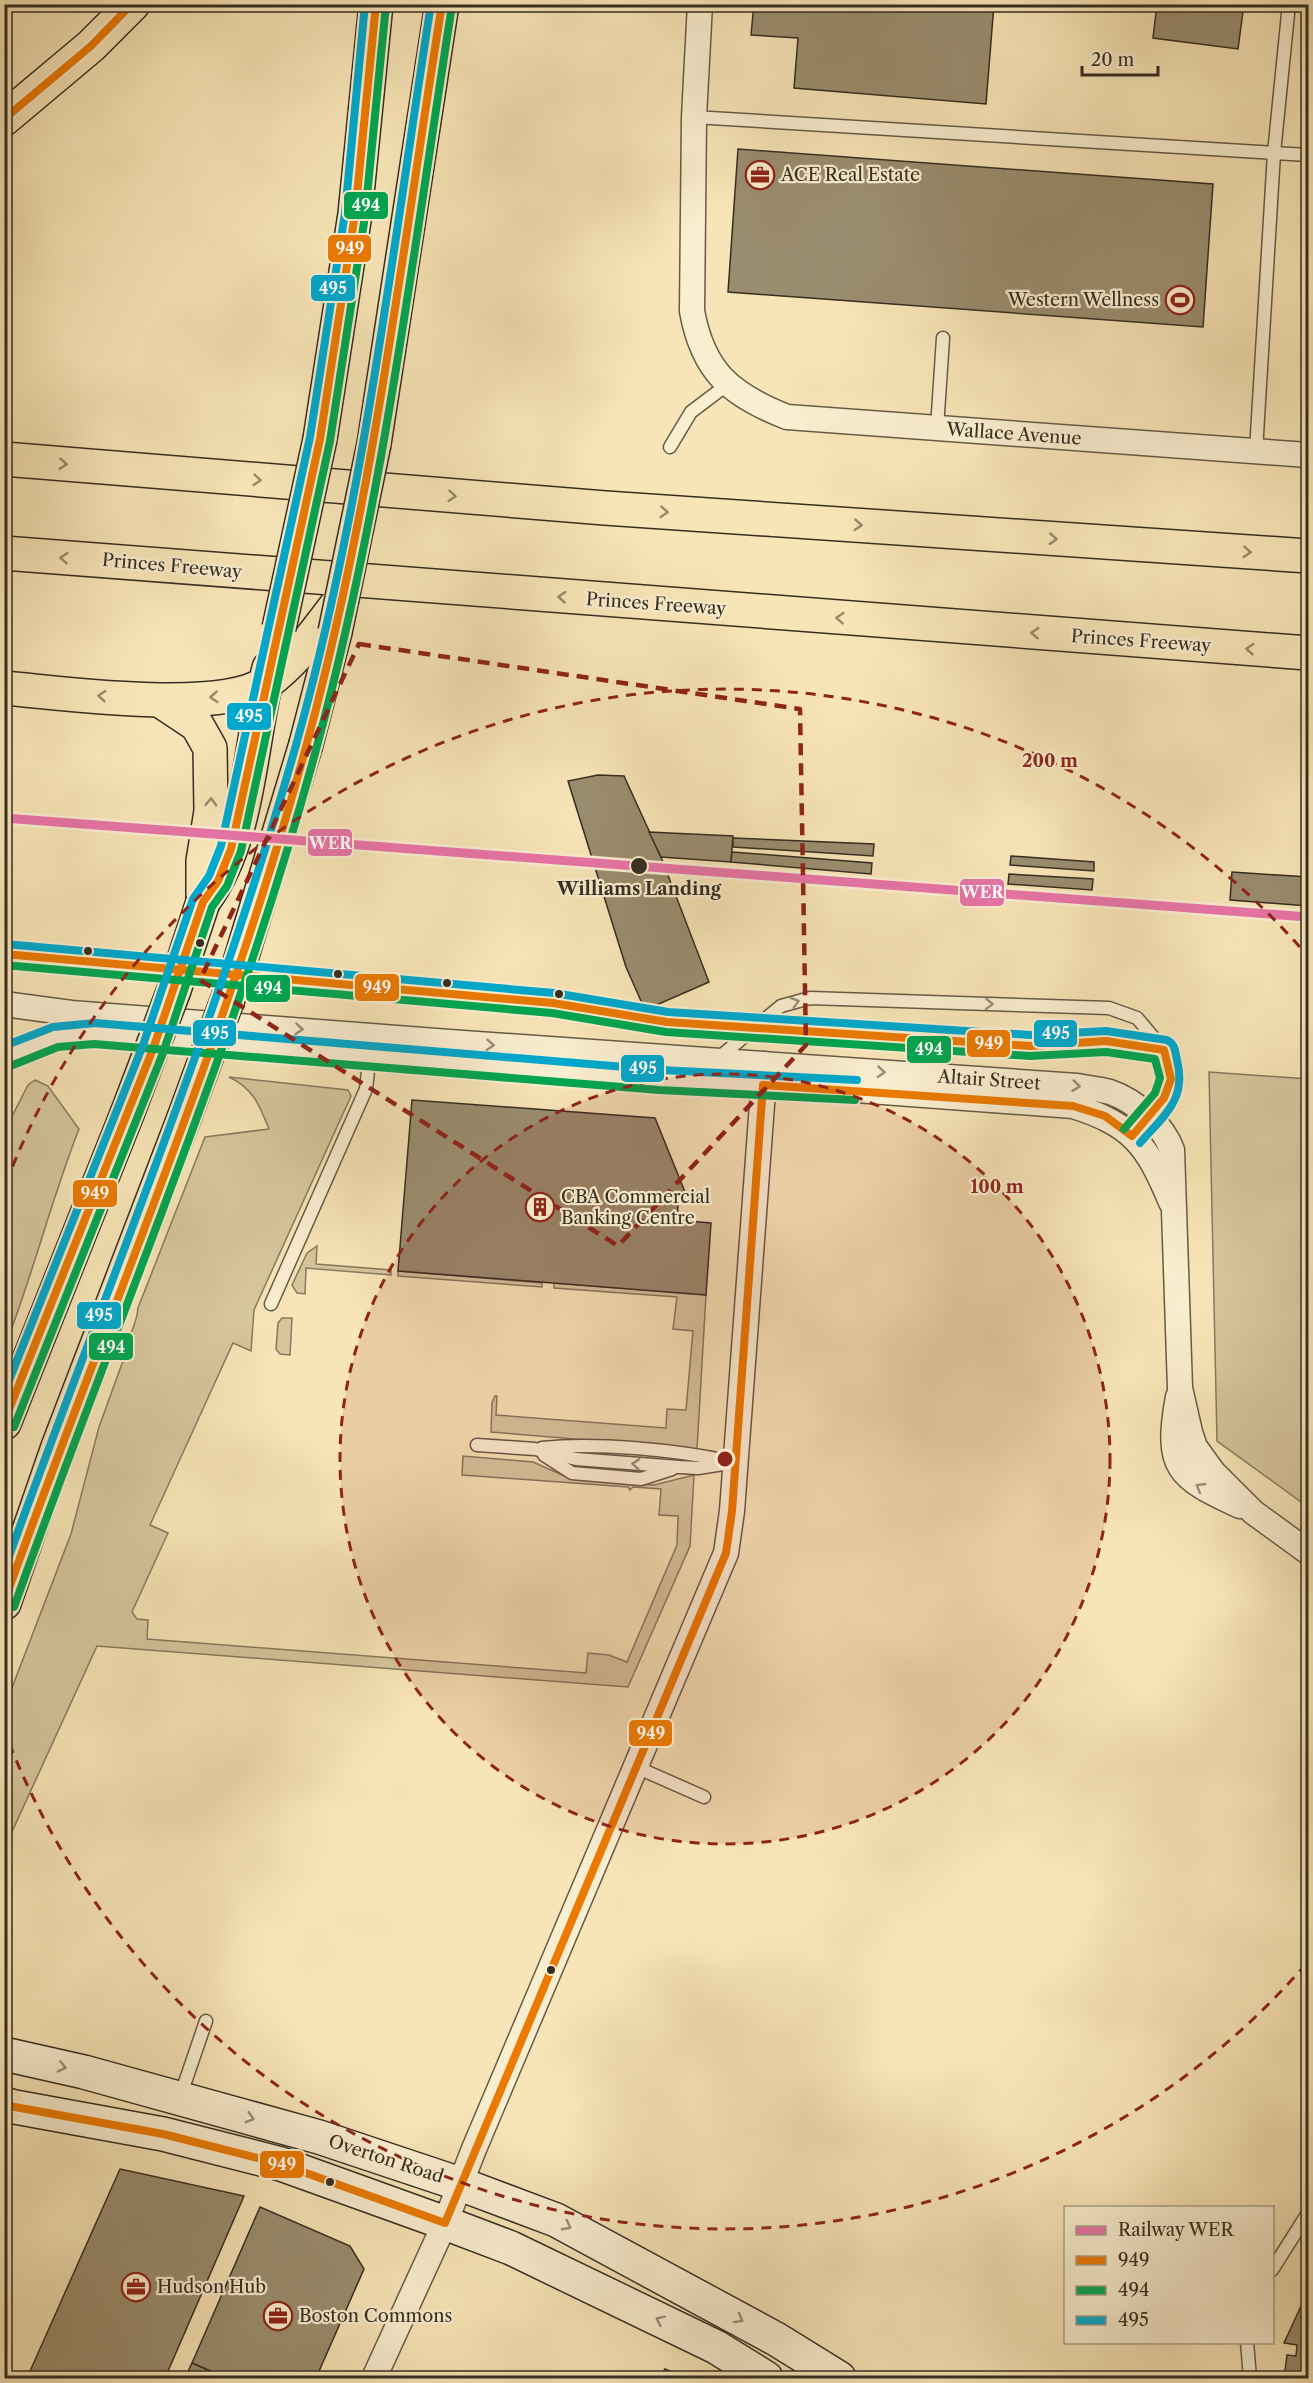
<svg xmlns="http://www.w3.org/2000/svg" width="1313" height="2383" viewBox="0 0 1313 2383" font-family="'Libre Caslon Text',serif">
<rect width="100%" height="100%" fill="#f8e5b7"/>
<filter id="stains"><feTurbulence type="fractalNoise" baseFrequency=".00333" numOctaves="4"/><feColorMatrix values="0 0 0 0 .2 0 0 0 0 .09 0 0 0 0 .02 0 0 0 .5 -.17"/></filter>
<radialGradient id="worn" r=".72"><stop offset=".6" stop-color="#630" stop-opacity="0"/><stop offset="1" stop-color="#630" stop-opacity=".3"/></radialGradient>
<!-- green -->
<g fill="#d7c69e" stroke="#867a60" stroke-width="1.5">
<path d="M1209,1072L1308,1079V1507L1217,1441Z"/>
<path d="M229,1077L348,1090L351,1096L254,1310L251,1351L233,1343L150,1525L168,1533L132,1612L137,1619L148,1620L147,1639L586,1673L588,1653L609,1655L627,1662L677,1545L678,1516L659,1515L661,1489L633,1487L630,1490L628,1487L462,1475L463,1456L533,1462L571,1479L654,1485L694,1475L690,1546L628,1687L97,1646L5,1847V1706L71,1534L99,1427L124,1358C125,1341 137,1326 138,1308L205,1137L269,1129C260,1106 253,1088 229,1077Z"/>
<path d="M35,1080L48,1086L79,1129C51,1200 33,1275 5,1346V1130L28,1085Z"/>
<path d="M317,1246L316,1264L391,1270V1275L306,1268L305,1294L297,1293L292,1285L307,1253Z"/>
<path d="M398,1271L542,1283V1287L398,1276Z"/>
<path d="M554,1283L706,1295L697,1449L491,1432L492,1403L495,1396H497L496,1415L666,1428L667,1409L686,1410L693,1331L673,1329L677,1297L554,1288Z"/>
<path d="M282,1318H292L290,1355L280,1354L276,1349L278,1323Z"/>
</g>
<!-- building -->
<g fill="#9a8d6f" stroke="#352d22" stroke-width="1.5">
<path d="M754,4H994L986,104L794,88L798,38L751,35Z"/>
<path d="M1157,4H1244L1238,49L1153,38Z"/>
<path d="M738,149L1213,184L1203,327L728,292Z"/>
<path d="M598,775L624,776L661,857L709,982L645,1010L626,967L568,781Z"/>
<path d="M649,832L733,836L731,862L661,857Z"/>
<path d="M733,838L874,844L873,856L733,847Z"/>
<path d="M732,852L872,863L871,874L731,862Z"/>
<path d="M1011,856L1094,862V871L1010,865Z"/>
<path d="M1232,872L1308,877V906L1230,900Z"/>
<path d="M1009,874L1093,879L1092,890L1008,884Z"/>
<path d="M412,1100L655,1118L685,1192L679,1193L677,1220L711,1223L706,1295L398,1271Z"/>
<path d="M120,2169L244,2196L165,2378H27Z"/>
<path d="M260,2207L350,2246L364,2269L316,2378H226L192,2363Z"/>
<path d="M1308,2291V2378H1284L1287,2355L1296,2356L1297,2345L1284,2343Z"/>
<path d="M192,2363L226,2378H185Z"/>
<path d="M665,2369L686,2378H659Z"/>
</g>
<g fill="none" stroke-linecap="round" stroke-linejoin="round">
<!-- lane casing -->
<g stroke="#665b47" stroke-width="15">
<g id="lane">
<path d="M694,117L1308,155"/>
<path d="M937,428L943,338"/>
<path d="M670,447L691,412L728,384"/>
<path d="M1256,451L1274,153L1289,4"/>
<path d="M4,954L553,1003L667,1022L962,1043L1030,1046L1106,1041L1164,1050"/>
<path d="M716,1060L781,1006L810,998L1109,1008L1137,1018L1164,1050L1171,1079L1164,1098L1149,1119"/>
<path d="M271,1304L366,1089L370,1053"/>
<path d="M477,1445L535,1449L576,1459L679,1467L698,1468L736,1462"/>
<path d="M542,1448C595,1442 676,1450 728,1461"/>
<path d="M544,1455L572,1473L641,1479L672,1469"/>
<path d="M636,1767L704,1797"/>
<path d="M180,2097L206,2021"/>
<path d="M1272,2270L1308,2213"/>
<path d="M1247,2342L1250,2378"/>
</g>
</g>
<!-- street casing -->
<g stroke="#665b47" stroke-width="27">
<g id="street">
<path d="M700,4L694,117L692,311C703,372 731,395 787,417L1308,455"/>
<path d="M4,1004L71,1013L449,1042L1077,1086C1088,1088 1100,1089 1110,1092C1136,1101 1163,1125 1172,1150L1180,1388L1190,1432L1195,1447L1213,1472L1253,1512L1308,1552"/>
<path d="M4,1057L56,1037L94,1033L660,1080L856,1090L1073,1106C1133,1125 1147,1145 1171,1202"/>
<path d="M1178,1397C1165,1468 1177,1477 1240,1506"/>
<path d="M374,2378L445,2223L474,2149L726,1553L732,1511L765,1064"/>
</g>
</g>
<!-- secondary casing -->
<g stroke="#352d22" stroke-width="36">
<g id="secondary">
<path d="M4,2054L84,2072L319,2137L460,2184L556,2220L776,2339L839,2378"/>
<path d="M4,2105L163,2134L281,2164L445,2223L511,2248L716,2347L766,2378"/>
</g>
</g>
<!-- highway casing -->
<g stroke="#352d22" stroke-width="36">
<g id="highway">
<path d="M4,119L91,46L133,4"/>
<path d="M320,439L355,214L376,4"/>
<path d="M374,444L442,4"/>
<path d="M4,459L605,508L1308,556"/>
<path d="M4,553L1308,653"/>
<path d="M4,688C64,693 219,715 266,683C297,661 319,627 342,598"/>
<path d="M161,701L197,725L210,748L211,811L203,861V897"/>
<path d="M306,744L335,632"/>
<path d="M203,902C251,837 249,744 269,668"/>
<path d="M4,1423L127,1114"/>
<path d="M4,1603L58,1447L184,1118"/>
<path d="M4,2106L8,2105"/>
</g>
</g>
<!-- lane -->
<use href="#lane" stroke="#faeed0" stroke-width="12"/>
<!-- street -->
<use href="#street" stroke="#faeed0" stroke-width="24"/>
<!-- secondary -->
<use href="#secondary" stroke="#faeed0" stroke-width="33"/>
<!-- highway -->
<use href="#highway" stroke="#f8e5b7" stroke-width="33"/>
<!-- highway-bridge casing -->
<g stroke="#352d22" stroke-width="36" stroke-linecap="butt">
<g id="highway-bridge">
<path d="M279,628L320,439"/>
<path d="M335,632L374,444"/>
<path d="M127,1114L174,990L203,902"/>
<path d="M184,1118L234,982L306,744"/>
</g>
</g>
<!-- highway-bridge -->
<use href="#highway-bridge" stroke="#f8e5b7" stroke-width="33"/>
<!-- bus-1 casing -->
<g stroke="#faeed0" stroke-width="12">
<g id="bus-1">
<path d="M4,119L91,46L132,4"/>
<path d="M4,954L553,1003L667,1022L1030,1046L1106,1041L1164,1050L1171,1079L1164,1098L1132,1136L1105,1116L1073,1106L763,1085L732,1511L726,1553L445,2223L281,2164L163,2134L4,2105"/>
<path d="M4,1422L153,1049L203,902L218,881L231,849L320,439L355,214L376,4"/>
<path d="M4,1602C107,1316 228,1036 307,743C373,502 402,252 442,4"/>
</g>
</g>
<!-- bus-2 casing -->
<g stroke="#faeed0" stroke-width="12">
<g id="bus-2">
<path d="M4,965L552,1013L666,1032L1030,1056L1106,1052L1155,1059L1160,1078L1155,1093L1124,1129"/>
<path d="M8,1067L58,1047L94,1044L659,1090L855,1100"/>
<path d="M14,1427L163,1053L212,907L227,886L241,851L330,441L365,216L386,5"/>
<path d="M14,1607C116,1321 238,1040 317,746C383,504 413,253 452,6"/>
</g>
</g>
<!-- bus-3 casing -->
<g stroke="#faeed0" stroke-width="12">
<g id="bus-3">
<path d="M5,944L554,993L668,1012L1030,1035L1106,1031L1167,1040C1175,1044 1175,1051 1177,1060C1187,1100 1164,1115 1140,1143"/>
<path d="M4,1046L53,1027L95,1023L661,1070L857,1080"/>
<path d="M4,1393L143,1045L193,899L209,876L221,846L310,437L345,213L365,4"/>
<path d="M4,1570C103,1296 217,1026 296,745C364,503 392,252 431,4"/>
</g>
</g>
<!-- bus-1 -->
<use href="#bus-1" stroke="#eb7a03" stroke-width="8"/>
<!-- bus-2 -->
<use href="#bus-2" stroke="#00a651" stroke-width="8"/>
<!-- bus-3 -->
<use href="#bus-3" stroke="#00a9ce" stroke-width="8"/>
<!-- rail-1 casing -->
<g stroke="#faeed0" stroke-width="14">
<path id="rail-1" d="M4,818L1308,917"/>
</g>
<!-- rail-1 -->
<use href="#rail-1" stroke="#e874a8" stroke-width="9"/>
</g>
<!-- one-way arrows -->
<defs><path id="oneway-chevron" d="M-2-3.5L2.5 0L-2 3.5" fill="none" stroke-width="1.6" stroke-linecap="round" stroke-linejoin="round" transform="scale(1.5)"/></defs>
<g stroke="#96896c">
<use href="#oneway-chevron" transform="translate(63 464) rotate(5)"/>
<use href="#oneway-chevron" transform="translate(257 480) rotate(5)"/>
<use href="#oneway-chevron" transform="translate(452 496) rotate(5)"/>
<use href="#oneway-chevron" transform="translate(664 512) rotate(4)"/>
<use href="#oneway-chevron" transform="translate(858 525) rotate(4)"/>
<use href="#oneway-chevron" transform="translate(1053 539) rotate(4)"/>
<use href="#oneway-chevron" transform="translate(1247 552) rotate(4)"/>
<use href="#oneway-chevron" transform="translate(64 558) rotate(-175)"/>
<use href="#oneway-chevron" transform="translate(562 597) rotate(-176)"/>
<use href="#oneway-chevron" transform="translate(840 618) rotate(-176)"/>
<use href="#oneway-chevron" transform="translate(1035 633) rotate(-176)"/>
<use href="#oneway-chevron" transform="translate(1250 649) rotate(-176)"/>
<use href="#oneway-chevron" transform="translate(102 696) rotate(-175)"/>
<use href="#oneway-chevron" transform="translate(214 697) rotate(176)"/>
<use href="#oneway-chevron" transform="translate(211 802) rotate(-88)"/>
</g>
<g stroke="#988e79">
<use href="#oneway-chevron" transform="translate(795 1002) rotate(-17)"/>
<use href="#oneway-chevron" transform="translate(989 1004) rotate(2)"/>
<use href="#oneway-chevron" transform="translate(299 1029) rotate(4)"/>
<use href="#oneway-chevron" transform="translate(490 1045) rotate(4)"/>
<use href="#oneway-chevron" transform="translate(881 1072) rotate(4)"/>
<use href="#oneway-chevron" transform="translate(1076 1086) rotate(7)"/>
<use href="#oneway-chevron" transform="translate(636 1464) rotate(-175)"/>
<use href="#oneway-chevron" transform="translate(1200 1487) rotate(-149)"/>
<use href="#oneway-chevron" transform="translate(62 2067) rotate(13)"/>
<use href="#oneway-chevron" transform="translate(250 2118) rotate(16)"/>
<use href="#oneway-chevron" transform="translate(567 2226) rotate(28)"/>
<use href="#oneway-chevron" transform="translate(739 2319) rotate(29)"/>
<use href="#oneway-chevron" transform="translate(660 2320) rotate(-154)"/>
</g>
<!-- marked area -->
<path fill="none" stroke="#8f2418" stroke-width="4.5" stroke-dasharray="12 8" stroke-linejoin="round" d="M359,644L800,709L806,1045L618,1246L200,980Z"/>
<!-- distance rings -->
<circle cx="725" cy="1459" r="385" fill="#8f2418" fill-opacity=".12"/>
<g fill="none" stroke="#8f2418" stroke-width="3" stroke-dasharray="10 8">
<circle cx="725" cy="1459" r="385"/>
<path d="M1306 1964A770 770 0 0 1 6 1735M6 1183A770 770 0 0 1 1306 954"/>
</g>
<!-- icons -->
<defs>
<g id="office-ring" transform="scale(1.5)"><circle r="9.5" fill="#faeed0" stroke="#8f2418" stroke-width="1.5"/><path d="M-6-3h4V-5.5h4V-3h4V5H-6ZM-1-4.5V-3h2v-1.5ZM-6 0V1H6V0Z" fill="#8f2418"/></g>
<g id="stadium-ring" transform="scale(1.5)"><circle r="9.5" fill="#faeed0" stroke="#8f2418" stroke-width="1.5"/><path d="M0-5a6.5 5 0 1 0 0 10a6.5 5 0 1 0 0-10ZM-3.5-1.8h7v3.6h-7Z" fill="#8f2418"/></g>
<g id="building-ring" transform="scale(1.5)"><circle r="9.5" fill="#faeed0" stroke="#8f2418" stroke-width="1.5"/><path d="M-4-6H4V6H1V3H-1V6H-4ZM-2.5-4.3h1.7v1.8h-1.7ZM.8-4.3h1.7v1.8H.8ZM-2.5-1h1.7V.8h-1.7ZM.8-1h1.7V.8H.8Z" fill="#8f2418"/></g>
</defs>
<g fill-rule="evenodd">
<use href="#office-ring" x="760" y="175"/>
<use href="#stadium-ring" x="1180" y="300"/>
<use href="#building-ring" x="540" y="1207"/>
<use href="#office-ring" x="136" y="2287"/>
<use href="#office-ring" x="278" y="2316"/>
</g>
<!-- markers -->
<g fill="#352d22" stroke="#faeed0" stroke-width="2">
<circle cx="639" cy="866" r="9"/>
<circle cx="200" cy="943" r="5"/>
<circle cx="88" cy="951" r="5"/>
<circle cx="338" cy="974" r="5"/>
<circle cx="447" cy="983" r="5"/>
<circle cx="559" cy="994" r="5"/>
<circle cx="551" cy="1970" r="5"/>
<circle cx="330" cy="2182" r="5"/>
</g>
<g text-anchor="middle" stroke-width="4.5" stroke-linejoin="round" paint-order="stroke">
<!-- poi labels -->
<g font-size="18" fill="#352d22" stroke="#faeed0" text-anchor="start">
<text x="781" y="181">ACE Real Estate</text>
<text x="1159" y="306" text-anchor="end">Western Wellness</text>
<text x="561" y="1203">CBA Commercial<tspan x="561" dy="21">Banking Centre</tspan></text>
<text x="157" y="2293">Hudson Hub</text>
<text x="299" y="2322">Boston Commons</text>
</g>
<!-- street labels -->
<g font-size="18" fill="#352d22" stroke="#faeed0">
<text transform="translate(1014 434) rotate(4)" y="6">Wallace Avenue</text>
<text transform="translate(172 566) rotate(5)" y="6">Princes Freeway</text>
<text transform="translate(656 604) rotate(4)" y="6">Princes Freeway</text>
<text transform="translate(1141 641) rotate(4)" y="6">Princes Freeway</text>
<text transform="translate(989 1080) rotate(4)" y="6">Altair Street</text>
<text transform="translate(386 2159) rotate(18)" y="6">Overton Road</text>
</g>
<!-- stop labels -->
<g font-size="18" font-weight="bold" fill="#352d22" stroke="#faeed0">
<text x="639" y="895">Williams Landing</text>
</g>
</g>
<circle cx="725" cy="1459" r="9" fill="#8f2418" stroke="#faeed0" stroke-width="3"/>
<g font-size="18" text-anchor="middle" font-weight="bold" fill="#8f2418" stroke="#faeed0" stroke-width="4.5" stroke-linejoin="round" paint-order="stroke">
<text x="1050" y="767">200 m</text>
<text x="997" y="1193">100 m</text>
</g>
<g stroke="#faeed0" stroke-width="2">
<rect x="343" y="191" width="46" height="29" rx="6" fill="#00a651"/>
<rect x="327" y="234" width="45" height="29" rx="6" fill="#eb7a03"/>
<rect x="310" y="274" width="46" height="28" rx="6" fill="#00a9ce"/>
<rect x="226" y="702" width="46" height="29" rx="6" fill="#00a9ce"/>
<rect x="307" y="828" width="46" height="29" rx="6" fill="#e874a8"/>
<rect x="959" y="878" width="46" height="29" rx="6" fill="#e874a8"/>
<rect x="354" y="973" width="46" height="29" rx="6" fill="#eb7a03"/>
<rect x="245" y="974" width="46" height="29" rx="6" fill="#00a651"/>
<rect x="192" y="1019" width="45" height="28" rx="6" fill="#00a9ce"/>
<rect x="1033" y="1019" width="45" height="29" rx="6" fill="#00a9ce"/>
<rect x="966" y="1029" width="45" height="29" rx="6" fill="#eb7a03"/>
<rect x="906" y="1035" width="46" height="29" rx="6" fill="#00a651"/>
<rect x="620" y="1054" width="45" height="29" rx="6" fill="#00a9ce"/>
<rect x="72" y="1179" width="46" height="29" rx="6" fill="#eb7a03"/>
<rect x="76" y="1301" width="46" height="29" rx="6" fill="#00a9ce"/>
<rect x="88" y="1332" width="46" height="29" rx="6" fill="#00a651"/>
<rect x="628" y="1719" width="45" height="28" rx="6" fill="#eb7a03"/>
<rect x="259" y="2150" width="46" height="29" rx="6" fill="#eb7a03"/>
</g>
<g font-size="16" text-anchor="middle" font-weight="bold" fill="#fff">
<text x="366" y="211">494</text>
<text x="350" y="254">949</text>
<text x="333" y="294">495</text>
<text x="249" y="722">495</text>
<text x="330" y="849">WER</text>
<text x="982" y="898">WER</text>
<text x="377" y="993">949</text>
<text x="268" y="994">494</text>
<text x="215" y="1039">495</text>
<text x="1056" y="1039">495</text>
<text x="989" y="1049">949</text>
<text x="929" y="1055">494</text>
<text x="643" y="1074">495</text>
<text x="95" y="1199">949</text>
<text x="99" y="1321">495</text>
<text x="111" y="1353">494</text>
<text x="651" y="1739">949</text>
<text x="282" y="2170">949</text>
</g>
<!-- margin -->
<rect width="1313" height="2383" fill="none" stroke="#f8e5b7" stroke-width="24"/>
<rect x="6" y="6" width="1301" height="2371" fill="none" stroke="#352d22" stroke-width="3"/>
<rect x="12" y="12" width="1289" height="2359" fill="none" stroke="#352d22" stroke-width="1.5"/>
<!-- legend -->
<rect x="1064" y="2206" width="210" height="138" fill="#faeed0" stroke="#aba18a" stroke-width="1.5"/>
<rect x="1076" y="2226" width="30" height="9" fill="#e874a8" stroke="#aba18a" stroke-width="1.5"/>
<text x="1118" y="2236" font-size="18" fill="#352d22">Railway WER</text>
<rect x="1076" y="2256" width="30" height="9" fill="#eb7a03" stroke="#aba18a" stroke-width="1.5"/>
<text x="1118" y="2266" font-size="18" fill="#352d22">949</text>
<rect x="1076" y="2286" width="30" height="9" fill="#00a651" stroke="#aba18a" stroke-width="1.5"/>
<text x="1118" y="2296" font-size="18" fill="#352d22">494</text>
<rect x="1076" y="2316" width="30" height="9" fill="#00a9ce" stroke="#aba18a" stroke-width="1.5"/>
<text x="1118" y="2326" font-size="18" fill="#352d22">495</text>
<!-- scale -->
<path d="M1082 66v9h76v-9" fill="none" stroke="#352d22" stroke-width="3"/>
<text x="1091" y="66" font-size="18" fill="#352d22" stroke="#faeed0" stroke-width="4.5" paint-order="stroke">20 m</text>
<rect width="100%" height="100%" filter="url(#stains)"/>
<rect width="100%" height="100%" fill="url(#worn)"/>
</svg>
